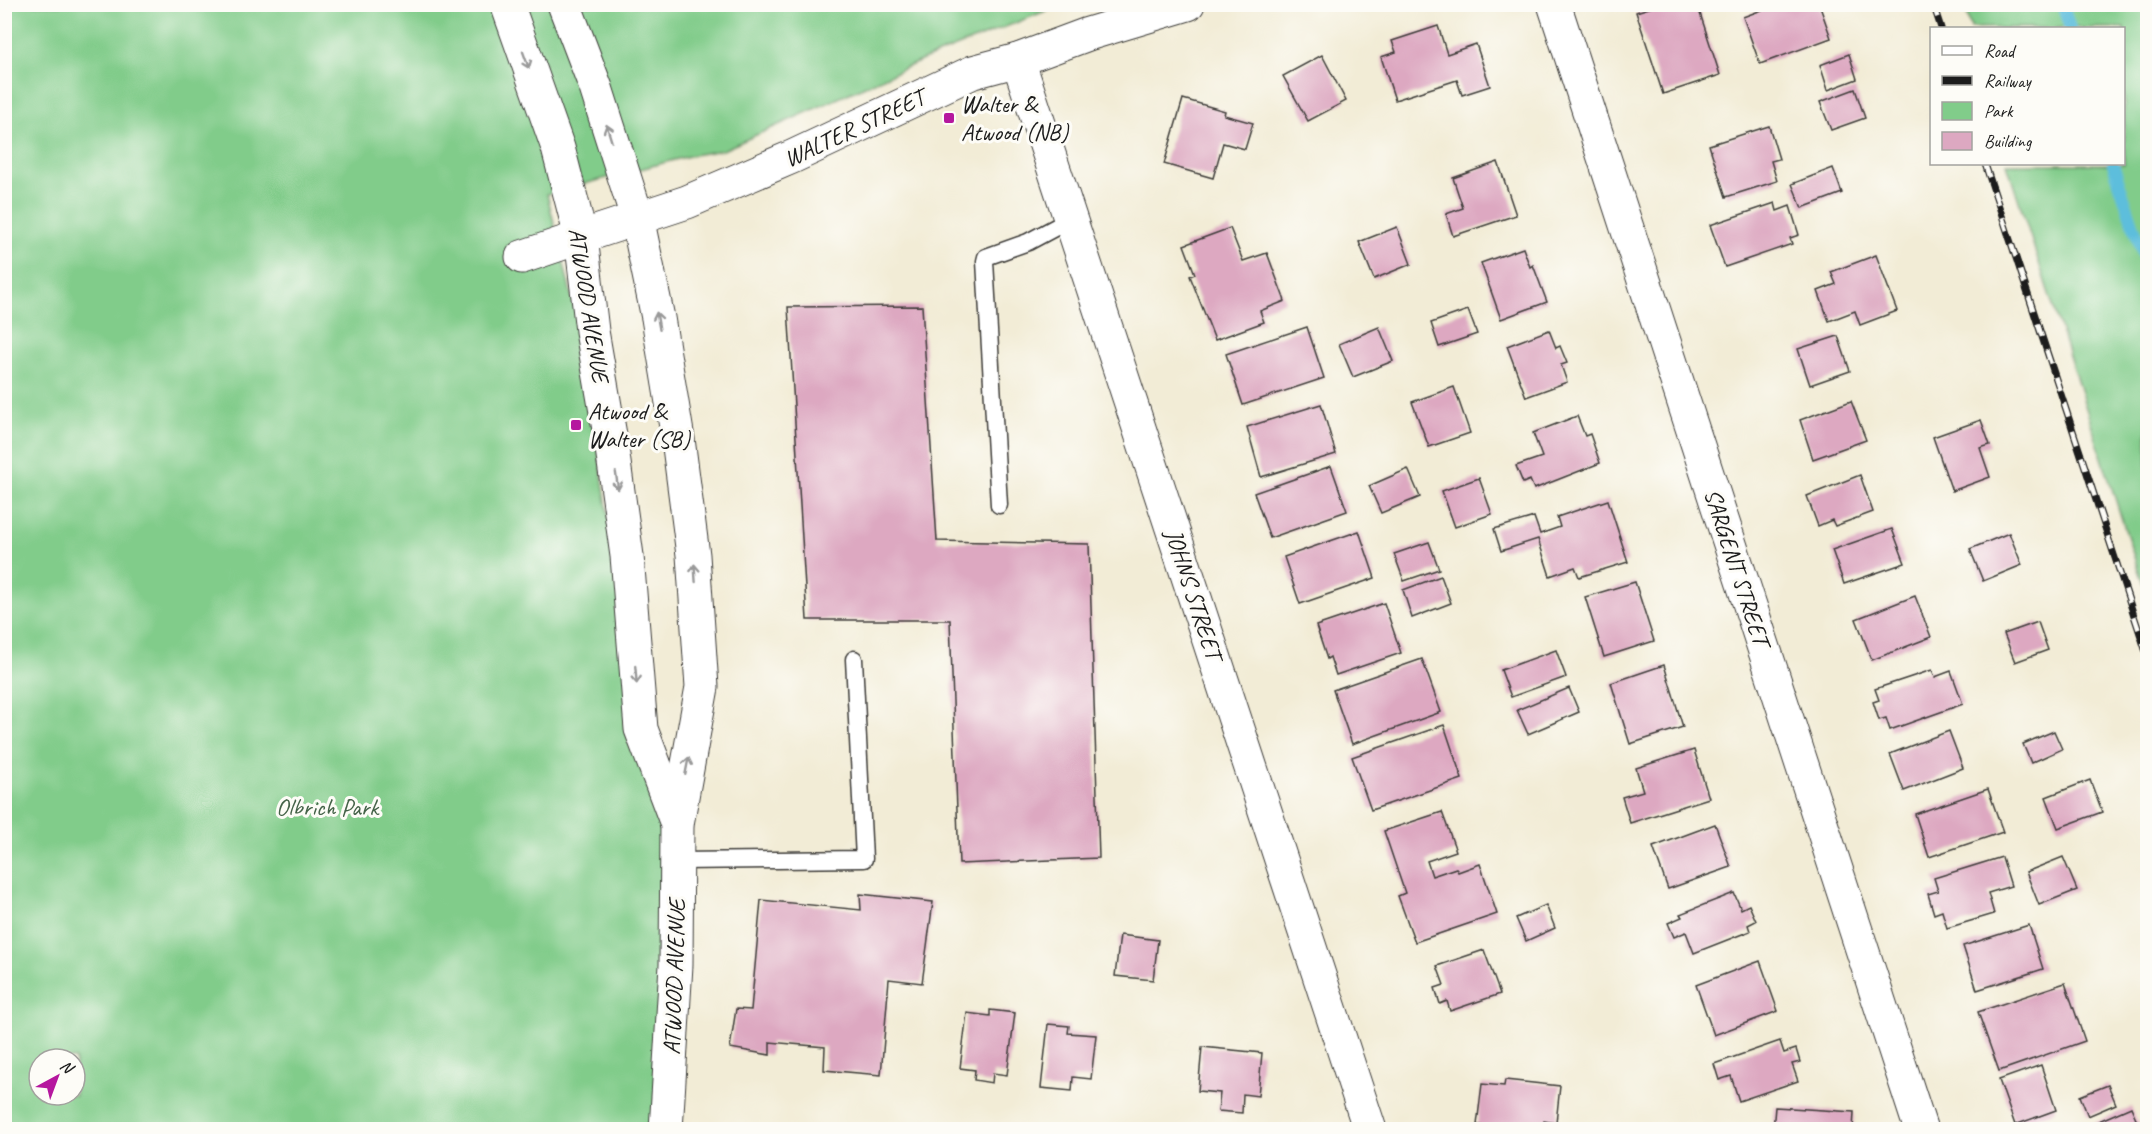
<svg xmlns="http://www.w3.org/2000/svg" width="2152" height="1134" viewBox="0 0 2152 1134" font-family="Caveat,sans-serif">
<rect width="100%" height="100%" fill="#fdfcf7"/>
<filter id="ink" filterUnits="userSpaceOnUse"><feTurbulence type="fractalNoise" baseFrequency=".0167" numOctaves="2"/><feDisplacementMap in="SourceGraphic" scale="12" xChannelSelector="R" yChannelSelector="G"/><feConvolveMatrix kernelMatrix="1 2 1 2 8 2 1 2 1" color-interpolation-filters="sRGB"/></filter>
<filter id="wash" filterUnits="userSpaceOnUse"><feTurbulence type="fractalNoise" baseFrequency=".008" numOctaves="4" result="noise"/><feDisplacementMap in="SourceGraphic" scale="24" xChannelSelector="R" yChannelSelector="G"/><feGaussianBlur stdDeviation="1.35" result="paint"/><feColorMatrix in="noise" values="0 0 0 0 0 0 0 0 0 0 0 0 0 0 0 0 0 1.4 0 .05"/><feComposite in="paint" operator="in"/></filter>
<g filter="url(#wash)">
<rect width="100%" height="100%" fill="#f2ecd6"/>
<!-- green -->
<g fill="#81cc8a" stroke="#4e7453" stroke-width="1.5" fill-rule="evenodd">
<path d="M5,5H1068L1048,10L923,60L723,150L693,155L547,194L580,331L641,729L677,824L666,1129H5ZM39,1059H75V1095H39Z"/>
<path d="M1964,5H2147V597L2007,164H2124V28H1971Z"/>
</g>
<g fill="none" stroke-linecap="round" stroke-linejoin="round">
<!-- stream -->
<g stroke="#5dbedc" stroke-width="12">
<path d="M2062,4L2070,28"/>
<path d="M2113,164L2148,269"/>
</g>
</g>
<g id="blocks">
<!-- building -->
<g fill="#dda8c1">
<path d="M1662,4H1697L1720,75L1663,94L1636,12Z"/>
<path d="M1778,4H1819L1831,38L1760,64L1743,17Z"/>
<path d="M1438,26L1447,54L1476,44L1490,86L1462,95L1457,80L1395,100L1381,57L1396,52L1392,41Z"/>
<path d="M1849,54L1857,79L1828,90L1820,65Z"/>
<path d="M1322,55L1346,101L1308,121L1283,76Z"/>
<path d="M1855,89L1865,118L1831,130L1820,102Z"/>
<path d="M1183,99L1225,111L1224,115L1253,123L1245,149L1223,143L1213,178L1164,164Z"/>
<path d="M1769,126L1779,159L1771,161L1777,181L1726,197L1709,145Z"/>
<path d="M1498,162L1516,215L1453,236L1446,214L1463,208L1453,178Z"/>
<path d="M1833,168L1842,193L1802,208L1792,184Z"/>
<path d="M1775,203L1777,211L1790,206L1799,235L1790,238L1792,244L1725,267L1710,225Z"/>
<path d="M1397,227L1411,264L1374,279L1359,242Z"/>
<path d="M1230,228L1243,261L1267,253L1285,301L1260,311L1264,322L1215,340L1190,276L1195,274L1184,245Z"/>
<path d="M1523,248L1530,267L1533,265L1547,302L1501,319L1481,263Z"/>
<path d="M1876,255L1897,311L1860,325L1855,311L1829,321L1818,291L1836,284L1831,272Z"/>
<path d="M922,306L937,541L1089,544L1099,858L959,864L950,620H807L788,307Z"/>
<path d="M1468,310L1477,334L1439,347L1431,323Z"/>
<path d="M1307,327L1324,378L1243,405L1226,354Z"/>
<path d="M1379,327L1393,361L1353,377L1339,344Z"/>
<path d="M1549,330L1556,348L1560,346L1567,363L1561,365L1567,382L1526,397L1507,346Z"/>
<path d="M1838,336L1850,371L1810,385L1798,349Z"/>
<path d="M1454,387L1470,433L1429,447L1412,402Z"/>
<path d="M1851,401L1866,440L1813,459L1800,420Z"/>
<path d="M1321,404L1336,454L1261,477L1247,427Z"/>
<path d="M1577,416L1585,436L1590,434L1600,463L1534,489L1530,480L1523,483L1516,466L1542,457L1533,433Z"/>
<path d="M1981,420L1990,445L1980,448L1990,477L1952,491L1933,437Z"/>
<path d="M1331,466L1347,511L1270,538L1254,493Z"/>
<path d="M1408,469L1420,497L1381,513L1369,486Z"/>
<path d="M1860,475L1873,512L1835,526L1832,520L1818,526L1807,496Z"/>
<path d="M1479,478L1492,514L1455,527L1442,491Z"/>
<path d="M1608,500L1628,562L1579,577L1575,567L1550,576L1538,539L1501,551L1494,529L1534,517L1540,534L1560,527L1557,517Z"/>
<path d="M1892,529L1905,563L1844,584L1832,550Z"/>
<path d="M1359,531L1375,578L1300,604L1284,557Z"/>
<path d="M2009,533L2022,565L1983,581L1970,549Z"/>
<path d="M1429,542L1439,569L1404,581L1394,554Z"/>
<path d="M1441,576L1451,603L1412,618L1403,590Z"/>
<path d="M1635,582L1654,641L1604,657L1585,597Z"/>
<path d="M1915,596L1931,637L1872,660L1856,619Z"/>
<path d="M1384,603L1401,653L1336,675L1330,657L1327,659L1316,626Z"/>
<path d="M2038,622L2048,650L2015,662L2004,634Z"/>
<path d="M1556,650L1566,677L1511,697L1501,670Z"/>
<path d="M1422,659L1441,712L1352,744L1333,690Z"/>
<path d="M1664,665L1683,727L1630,744L1611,683Z"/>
<path d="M1932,670L1935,677L1951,671L1963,704L1890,730L1886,718L1879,720L1873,702L1879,700L1875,689Z"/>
<path d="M1569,688L1579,712L1528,734L1517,710Z"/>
<path d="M1444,725L1462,779L1371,810L1352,757Z"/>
<path d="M1949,731L1963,768L1904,791L1890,754Z"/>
<path d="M2054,731L2062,749L2031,763L2023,744Z"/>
<path d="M1694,750L1709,798L1630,823L1622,797L1643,791L1636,768Z"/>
<path d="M2090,780L2102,812L2058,828L2046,797Z"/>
<path d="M1988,789L2003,832L1929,857L1915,814Z"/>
<path d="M1442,812L1456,851L1427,861L1432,876L1456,868L1458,872L1480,864L1497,914L1415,942L1398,896L1405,893L1384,831Z"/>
<path d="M1715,824L1731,867L1668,889L1653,847Z"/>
<path d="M2002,857L2011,886L1988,893L1994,914L1947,928L1942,911L1934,914L1928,894L1938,891L1934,878Z"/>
<path d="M2063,857L2077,890L2039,905L2026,872Z"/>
<path d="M1734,893L1741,909L1749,905L1756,921L1748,925L1750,931L1694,953L1686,932L1674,937L1668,923L1682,917L1680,914Z"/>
<path d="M860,894L933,902L922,983L889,979L881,1075L824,1070L825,1047L770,1042V1055L730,1048L736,1009L751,1010L761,900L861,910Z"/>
<path d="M1546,905L1555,928L1526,941L1516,918Z"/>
<path d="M2029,925L2043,969L1977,990L1963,946Z"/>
<path d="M1120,935L1158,940L1153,980L1115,976Z"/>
<path d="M1484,950L1500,994L1450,1011L1447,1001L1440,1004L1435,988L1444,985L1437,966Z"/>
<path d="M1760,961L1778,1011L1714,1035L1696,985Z"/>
<path d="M2065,983L2085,1041L1999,1071L1978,1012Z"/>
<path d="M990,1010L1015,1013L1007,1075L993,1073L992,1083L974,1080L975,1070L960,1068L967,1013L990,1016Z"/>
<path d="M1048,1024L1069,1026L1068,1033L1096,1035L1091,1079L1073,1077L1072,1091L1041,1088Z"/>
<path d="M1780,1041L1784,1053L1796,1049L1800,1062L1792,1064L1798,1081L1739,1101L1731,1076L1719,1080L1714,1064Z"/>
<path d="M1202,1047L1262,1053L1258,1096L1243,1094L1242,1113L1218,1111L1220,1093L1198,1091Z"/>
<path d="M2041,1065L2056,1110L2015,1125L1999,1080Z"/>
<path d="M1505,1080L1560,1086L1556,1123L1544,1121L1543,1130H1514L1477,1125L1482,1084L1504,1086Z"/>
<path d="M2108,1085L2116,1104L2088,1116L2080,1096Z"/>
<path d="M1775,1107L1854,1112L1853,1130H1773Z"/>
<path d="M2131,1107L2141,1130H2078Z"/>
</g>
</g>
</g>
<g filter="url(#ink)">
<use href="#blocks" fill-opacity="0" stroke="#3c3b38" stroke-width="1.5"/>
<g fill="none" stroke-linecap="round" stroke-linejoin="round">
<!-- service casing -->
<g stroke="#3c3b38" stroke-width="19">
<g id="service">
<path d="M999,505L985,261L986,257L1028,242L1071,219"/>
<path d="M678,861L864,859L854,659"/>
</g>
</g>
<!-- minor casing -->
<g stroke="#3c3b38" stroke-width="35">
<g id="minor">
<path d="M1554,4L1921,1130"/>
<path d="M1018,60L1370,1130"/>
<path d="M522,257L581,237"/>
</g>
</g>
<!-- tertiary casing -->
<g stroke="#3c3b38" stroke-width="35">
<g id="tertiary">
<path d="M507,4L558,148L581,237L592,331L611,441L627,556L641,729L677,824"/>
<path d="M564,4L596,88L637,217L658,318L678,439L693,555L702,687L677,824L676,965L666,1130"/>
<path d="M581,237L687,202L792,157L973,72L1018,60L1088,34L1188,4"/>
</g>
</g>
<!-- service -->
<use href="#service" stroke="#fff" stroke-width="16"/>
<!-- minor -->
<use href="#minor" stroke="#fff" stroke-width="33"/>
<!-- tertiary -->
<use href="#tertiary" stroke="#fff" stroke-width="33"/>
<!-- rail casing -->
<g stroke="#1c1c1c" stroke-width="7">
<g id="rail">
<path d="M1933,4L1941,28"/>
<path d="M1985,164L2148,658"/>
</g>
</g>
<!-- rail -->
<use href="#rail" stroke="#fdfcf7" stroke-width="4.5" stroke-dasharray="14" stroke-linecap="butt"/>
</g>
<!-- one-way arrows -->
<defs><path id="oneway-shaft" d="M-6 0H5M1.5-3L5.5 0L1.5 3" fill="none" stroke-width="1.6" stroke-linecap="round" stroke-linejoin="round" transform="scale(1.5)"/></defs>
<g stroke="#999">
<use href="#oneway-shaft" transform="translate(526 60) rotate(70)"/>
<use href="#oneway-shaft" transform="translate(609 133) rotate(-107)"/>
<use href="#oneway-shaft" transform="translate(658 321) rotate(-100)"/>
<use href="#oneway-shaft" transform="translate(617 481) rotate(82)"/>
<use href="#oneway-shaft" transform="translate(695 573) rotate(-94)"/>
<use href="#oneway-shaft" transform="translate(636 675) rotate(85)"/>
<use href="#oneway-shaft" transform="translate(687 766) rotate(-79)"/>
</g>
</g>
<!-- markers -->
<g fill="#b5179e" stroke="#fdfcf7" stroke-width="2">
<rect x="943" y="112" width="12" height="12" rx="3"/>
<rect x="570" y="419" width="12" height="12" rx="3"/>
</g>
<g text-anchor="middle" stroke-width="6" stroke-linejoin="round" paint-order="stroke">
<!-- poi labels -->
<g font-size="24" fill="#1c1c1c" stroke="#fdfcf7" text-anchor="start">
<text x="961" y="112">Walter &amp;<tspan x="961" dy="28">Atwood (NB)</tspan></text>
<text x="588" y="419">Atwood &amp;<tspan x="588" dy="28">Walter (SB)</tspan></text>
</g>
<!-- street labels -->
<g font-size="24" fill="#1c1c1c" stroke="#fdfcf7">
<text transform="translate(854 128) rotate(-25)" y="8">WALTER STREET</text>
<text transform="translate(589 305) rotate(81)" y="8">ATWOOD AVENUE</text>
<text transform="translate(1737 567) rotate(72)" y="8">SARGENT STREET</text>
<text transform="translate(1194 594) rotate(72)" y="8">JOHNS STREET</text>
<text transform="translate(674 977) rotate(-88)" y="8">ATWOOD AVENUE</text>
</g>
<!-- park labels -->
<g font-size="24" fill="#446248" stroke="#fdfcf7">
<text x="327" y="815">Olbrich Park</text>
</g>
</g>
<!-- margin -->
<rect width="2152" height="1134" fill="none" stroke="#fdfcf7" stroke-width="24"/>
<!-- legend -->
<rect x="1930" y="27" width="195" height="138" fill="#fdfcf7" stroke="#a3a29f" stroke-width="1.5"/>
<rect x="1942" y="46" width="30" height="9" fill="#ffffff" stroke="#a3a29f" stroke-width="1.5"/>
<text x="1984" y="57" font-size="18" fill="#1c1c1c">Road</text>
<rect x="1942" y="76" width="30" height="9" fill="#1c1c1c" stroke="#a3a29f" stroke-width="1.5"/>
<text x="1984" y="87" font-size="18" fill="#1c1c1c">Railway</text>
<rect x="1942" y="102" width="30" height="18" fill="#81cc8a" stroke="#a3a29f" stroke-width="1.5"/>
<text x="1984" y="117" font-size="18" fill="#1c1c1c">Park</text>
<rect x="1942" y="132" width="30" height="18" fill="#dda8c1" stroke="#a3a29f" stroke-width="1.5"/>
<text x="1984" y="147" font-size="18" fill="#1c1c1c">Building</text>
<!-- north arrow -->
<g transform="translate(57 1077) rotate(41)"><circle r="28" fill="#fdfcf7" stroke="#a3a29f" stroke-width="1.5"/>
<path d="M0-4.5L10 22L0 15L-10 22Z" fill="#b5179e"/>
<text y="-9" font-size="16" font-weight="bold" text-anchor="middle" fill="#1c1c1c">N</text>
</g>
</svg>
